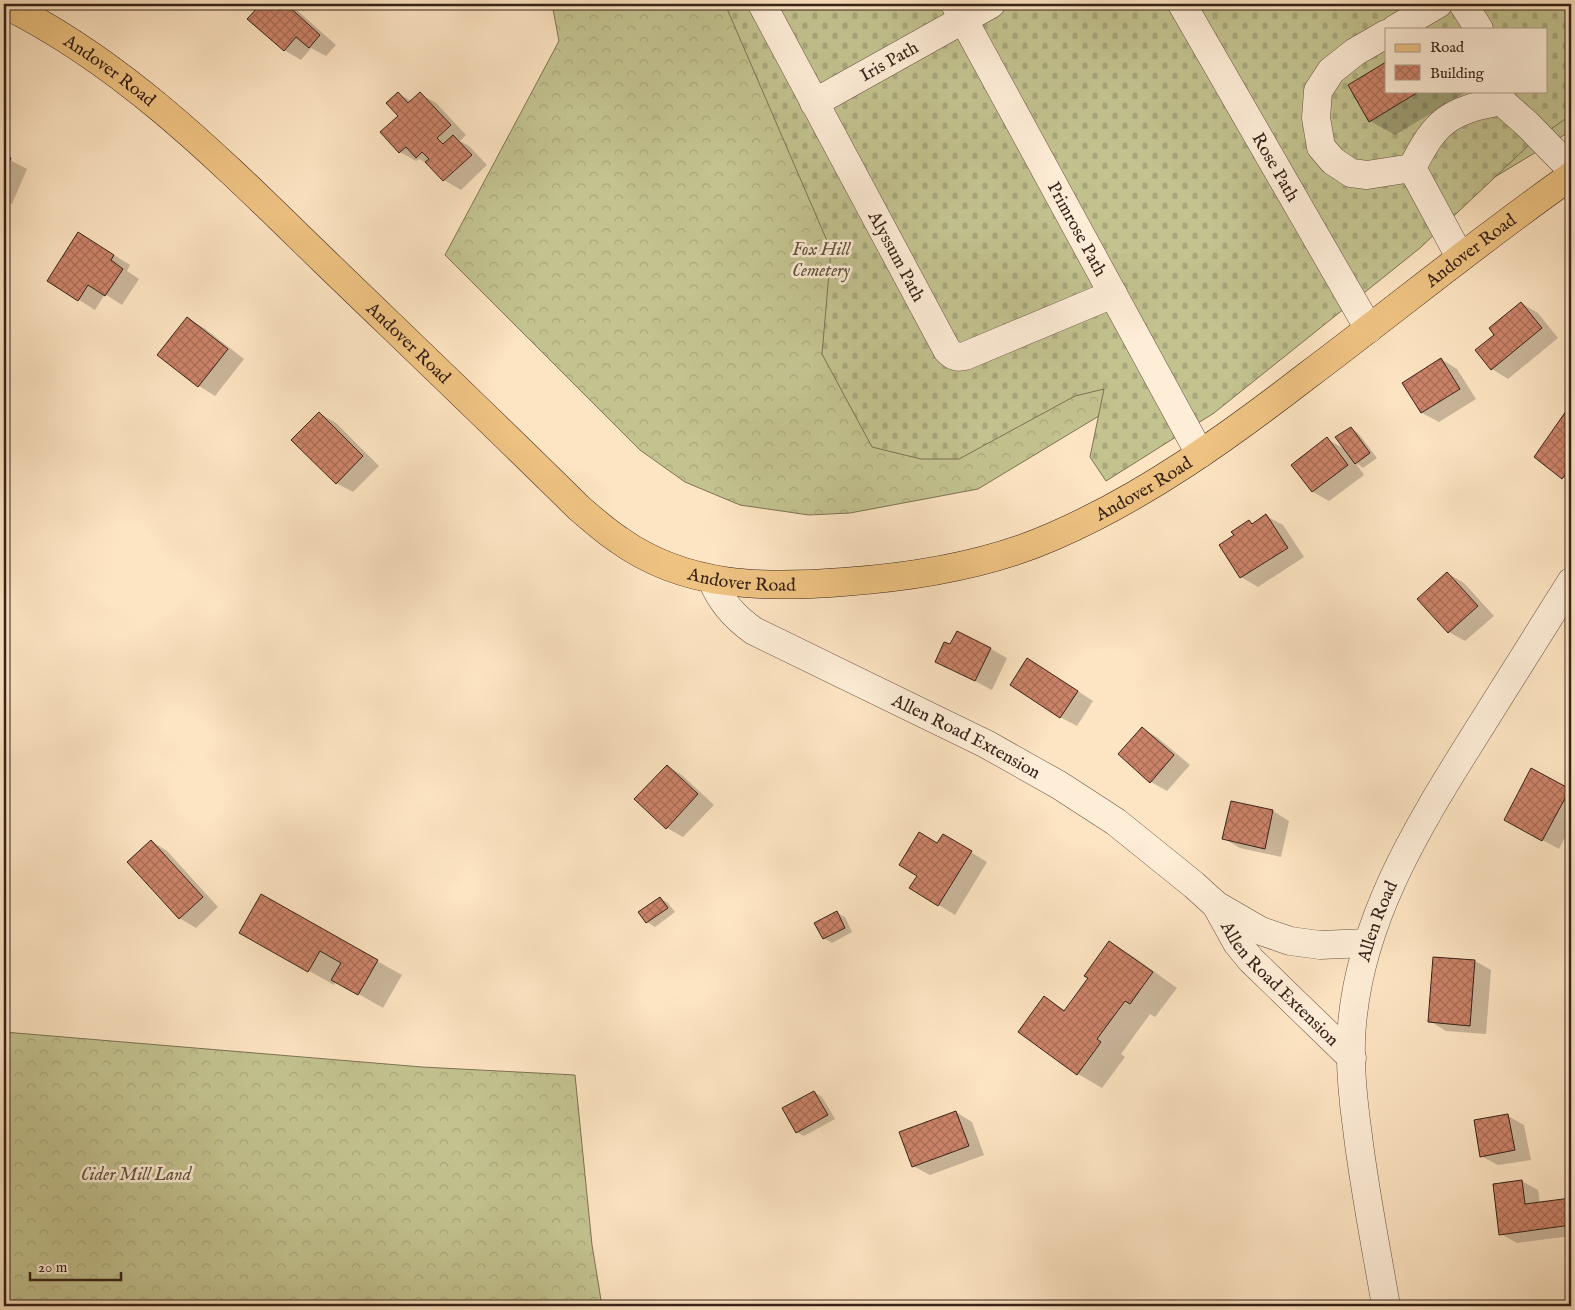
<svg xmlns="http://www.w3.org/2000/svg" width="1575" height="1310" viewBox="0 0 1575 1310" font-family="'IM FELL English',serif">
<defs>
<pattern id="forest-crowns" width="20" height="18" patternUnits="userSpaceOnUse" patternTransform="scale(1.25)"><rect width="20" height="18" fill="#c3c390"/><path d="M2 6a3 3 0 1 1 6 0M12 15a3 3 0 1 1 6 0" fill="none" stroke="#a8a77c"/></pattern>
<pattern id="cemetery-stones" width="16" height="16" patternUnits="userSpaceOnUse" patternTransform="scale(1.25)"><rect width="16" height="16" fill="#c3c390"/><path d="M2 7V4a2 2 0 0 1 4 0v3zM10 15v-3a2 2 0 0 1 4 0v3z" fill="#a8a77c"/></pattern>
<pattern id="building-cross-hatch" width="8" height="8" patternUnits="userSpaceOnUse" patternTransform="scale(1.25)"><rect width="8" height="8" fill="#cd846a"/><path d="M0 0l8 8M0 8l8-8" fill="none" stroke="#a76c56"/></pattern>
</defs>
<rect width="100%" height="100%" fill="#fde4c2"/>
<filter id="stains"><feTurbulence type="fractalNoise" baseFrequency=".004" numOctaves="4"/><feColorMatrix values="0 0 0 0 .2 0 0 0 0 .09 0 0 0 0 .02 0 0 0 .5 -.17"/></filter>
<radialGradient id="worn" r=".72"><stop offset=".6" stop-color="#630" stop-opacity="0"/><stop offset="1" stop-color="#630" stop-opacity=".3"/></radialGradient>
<!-- forest -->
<g fill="url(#forest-crowns)" stroke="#7d7254" fill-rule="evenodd">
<path d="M552,4H1571V131L978,489L850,513L809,515L740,505L685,482L640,450L445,255L559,41ZM1386,29H1546V91H1386Z"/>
<path d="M4,1032L422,1067L575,1075L592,1245L602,1306H4Z"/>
</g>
<!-- cemetery -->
<path fill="url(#cemetery-stones)" stroke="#7d7254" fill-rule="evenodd" d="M725,4H1571V115L1531,143L1420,248L1214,413L1106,481L1090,457L1104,389L1075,396L959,459H921L872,447L822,354L831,250ZM1386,29H1546V91H1386Z"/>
<!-- shadow -->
<g fill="#0003">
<path d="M263,4H290L336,45L326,56L311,48L301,60L284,50L249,19Z"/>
<path d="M1386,64V91H1468L1395,135L1370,121L1349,86Z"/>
<path d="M398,94L412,101L420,94L436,103L466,135L460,141L469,146L487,165L461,190L444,180L428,164L419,159L416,161L400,152Z"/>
<path d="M4,157L27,169L12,204L4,200Z"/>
<path d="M95,243L130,265L127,271L139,279L122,305L105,294L95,310L48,280Z"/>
<path d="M1521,303L1538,313L1558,338L1508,379L1492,369L1496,335Z"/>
<path d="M187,318L204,328L244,359L215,396L199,386L159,355Z"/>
<path d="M1441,359L1457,369L1476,399L1439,422L1422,413L1404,383Z"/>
<path d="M1571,406V482L1535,457Z"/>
<path d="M319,413L336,423L379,466L353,492L336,483Z"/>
<path d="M1351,428L1358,433L1377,458L1363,468L1355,462L1364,475L1329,501L1313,492L1293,466L1327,439L1346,450Z"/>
<path d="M1266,516L1283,525L1304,557L1258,587L1241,577L1221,545L1235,536L1249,522L1254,524Z"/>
<path d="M1447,573L1464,583L1494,616L1465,641L1449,632Z"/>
<path d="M991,649L1007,658L992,690L937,661Z"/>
<path d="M1044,669L1093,701L1077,726L1060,717Z"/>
<path d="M1142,728L1158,738L1190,765L1167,791L1151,782Z"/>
<path d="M667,766L683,776L714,805L683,837L667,828Z"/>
<path d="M1532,770L1571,791V826L1559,849L1522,829Z"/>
<path d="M1232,802L1273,811L1289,821L1281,857L1240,848L1223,838Z"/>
<path d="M943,835L987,862L955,915L911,888Z"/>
<path d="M151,841L167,851L218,907L196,928L179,918Z"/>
<path d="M261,896L402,975L383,1008L336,981L334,985L241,932Z"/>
<path d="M660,898L668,903L675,912L655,927L647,922Z"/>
<path d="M837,913L845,917L852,932L832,943L824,938Z"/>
<path d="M1110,942L1134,957L1177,988L1155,1017L1150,1014L1121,1054L1125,1057L1102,1088L1078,1074L1020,1031L1044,998L1066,1011L1089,978Z"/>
<path d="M1475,961L1491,970L1486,1034L1446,1031L1430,1021Z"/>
<path d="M814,1092L822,1097L835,1119L804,1136L796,1132Z"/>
<path d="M956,1112L972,1122L984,1155L930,1175L913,1166Z"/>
<path d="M1508,1116L1524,1125L1531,1160L1498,1165L1481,1156Z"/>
<path d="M1522,1181L1538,1190L1540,1203L1571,1199V1236L1517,1243L1501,1234Z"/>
</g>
<!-- building -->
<g fill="url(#building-cross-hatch)" stroke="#372219">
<path d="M261,4H286L320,35L309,48L296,37L284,51L247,19Z"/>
<path d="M1386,62V91H1420L1369,122L1348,85Z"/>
<path d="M398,92L408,103L420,92L451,125L437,138L443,144L453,135L472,155L443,181L425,162L429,159L422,152L416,158L406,147L399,153L380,132L398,116L386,103Z"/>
<path d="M4,155L11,158L4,176Z"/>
<path d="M78,232L114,255L111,260L123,269L105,296L88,285L78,301L47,281Z"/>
<path d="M1521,302L1542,328L1491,370L1475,350L1494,335L1489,328Z"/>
<path d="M187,317L228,349L198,387L157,355Z"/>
<path d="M1441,358L1460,389L1421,413L1402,383Z"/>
<path d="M1571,404V467L1562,479L1534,457Z"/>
<path d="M319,412L363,456L336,484L291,440Z"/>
<path d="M1351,427L1370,453L1355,464L1335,437Z"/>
<path d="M1327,437L1348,465L1312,492L1291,465Z"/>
<path d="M1266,514L1288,548L1240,578L1219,545L1234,535L1231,532L1249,520L1252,524Z"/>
<path d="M1447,572L1478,606L1448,633L1417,599Z"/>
<path d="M957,631L991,648L975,681L935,662L944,642L950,644Z"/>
<path d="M1027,658L1078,691L1060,718L1010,685Z"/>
<path d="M1142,727L1174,755L1150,783L1118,754Z"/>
<path d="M667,765L698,794L666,829L634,799Z"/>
<path d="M1531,768L1570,789L1542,841L1504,820Z"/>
<path d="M1231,801L1273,810L1265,849L1222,839Z"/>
<path d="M919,832L937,843L943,834L972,851L938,906L909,888L917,876L899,865Z"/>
<path d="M151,840L203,897L179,919L127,862Z"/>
<path d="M261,894L378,960L358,995L331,980L341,963L320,951L308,972L239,933Z"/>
<path d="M660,897L668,908L646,923L638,912Z"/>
<path d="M837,911L845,928L823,939L814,923Z"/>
<path d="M1109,941L1153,972L1130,1004L1125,1001L1097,1039L1101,1042L1077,1075L1018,1032L1044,996L1064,1011L1088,978L1084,976Z"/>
<path d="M1433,957L1475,960L1470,1026L1428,1022Z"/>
<path d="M814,1091L828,1115L796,1133L782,1108Z"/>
<path d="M956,1111L969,1146L912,1167L899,1132Z"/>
<path d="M1508,1114L1515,1150L1480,1157L1474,1120Z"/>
<path d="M1522,1180L1525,1204L1571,1198V1225L1499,1235L1493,1184Z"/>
</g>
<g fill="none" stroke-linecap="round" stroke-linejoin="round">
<!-- minor casing -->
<g stroke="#685243" stroke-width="29">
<g id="minor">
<path id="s1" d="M762,4L947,350C953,356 957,358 965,356L1113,294"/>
<path id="s2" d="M955,4L1200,454"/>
<path id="s3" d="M1182,4L1369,329"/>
<path d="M1463,4L1479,29"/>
<path d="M1395,29L1438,4"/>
<path d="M1386,34L1355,52L1331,71L1318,91L1316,118L1321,147L1333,161L1351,173L1367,175L1412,168C1436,120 1449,111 1501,101L1500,91"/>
<path d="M1501,101L1527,124L1571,169"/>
<path id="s4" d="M814,103L991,4"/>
<path d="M1412,168L1460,257"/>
<path id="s5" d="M712,580C721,602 734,617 754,631L986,744L1059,785L1116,822L1194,885L1216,905L1261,931L1290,941L1320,945L1367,943"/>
<path id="s6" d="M1216,905L1237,943L1251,960L1352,1058"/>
<path id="s7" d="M1386,1306C1376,1247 1364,1188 1357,1128C1353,1099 1350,1071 1351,1041C1355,927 1416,829 1475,735C1507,684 1539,633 1571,582"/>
</g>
</g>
<!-- major casing -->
<g stroke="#372219" stroke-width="29">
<g id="major">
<path id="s8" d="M4,4C128,65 226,166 324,261C409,343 495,425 579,508C592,519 605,531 619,540C686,588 765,588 843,582C914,577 989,565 1054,536C1146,496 1229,436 1308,375C1396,309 1481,239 1571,176"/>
</g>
</g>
<!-- minor -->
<use href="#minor" stroke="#feedd7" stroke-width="28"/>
<!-- major -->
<use href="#major" stroke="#eec281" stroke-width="28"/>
</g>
<g text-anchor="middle" stroke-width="5" stroke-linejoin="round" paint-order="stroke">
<!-- street labels -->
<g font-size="18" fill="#372219" stroke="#feedd7">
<text dy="6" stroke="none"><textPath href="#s4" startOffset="86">Iris Path</textPath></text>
<text dy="6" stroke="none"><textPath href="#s8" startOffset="125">Andover Road</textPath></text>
<text dy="6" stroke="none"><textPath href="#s3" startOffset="188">Rose Path</textPath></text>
<text dy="6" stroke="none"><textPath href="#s2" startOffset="256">Primrose Path</textPath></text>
<text dy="6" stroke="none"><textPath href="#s8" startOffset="1775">Andover Road</textPath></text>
<text dy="6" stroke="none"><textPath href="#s1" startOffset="286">Alyssum Path</textPath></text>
<text dy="6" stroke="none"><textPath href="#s8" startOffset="530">Andover Road</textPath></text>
<text dy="6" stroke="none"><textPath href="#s8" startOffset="1370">Andover Road</textPath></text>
<text dy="6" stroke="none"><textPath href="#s8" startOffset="950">Andover Road</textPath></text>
<text dy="6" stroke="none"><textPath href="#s5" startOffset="304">Allen Road Extension</textPath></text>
<text dy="6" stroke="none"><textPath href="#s7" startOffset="391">Allen Road</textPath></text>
<text dy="6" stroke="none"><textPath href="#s6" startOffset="102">Allen Road Extension</textPath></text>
</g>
<!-- park labels -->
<g font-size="18" font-style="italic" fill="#61523d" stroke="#feedd7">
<text x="821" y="255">Fox Hill<tspan x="821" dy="21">Cemetery</tspan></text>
<text x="136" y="1180">Cider Mill Land</text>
</g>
</g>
<!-- margin -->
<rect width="1575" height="1310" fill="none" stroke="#fde4c2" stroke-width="20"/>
<rect x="5" y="5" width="1565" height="1300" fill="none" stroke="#372219" stroke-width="2.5"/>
<rect x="10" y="10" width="1555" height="1290" fill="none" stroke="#372219"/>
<!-- legend -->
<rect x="1385" y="28" width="162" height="65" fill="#feedd7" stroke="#ae9c8b"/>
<rect x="1395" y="44" width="25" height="8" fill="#eec281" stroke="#ae9c8b"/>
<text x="1430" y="52" font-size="15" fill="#372219">Road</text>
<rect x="1395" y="65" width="25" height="15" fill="url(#building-cross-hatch)" stroke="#ae9c8b"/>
<text x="1430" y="78" font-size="15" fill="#372219">Building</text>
<!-- scale -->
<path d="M30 1272v8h91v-8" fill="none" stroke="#372219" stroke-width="2.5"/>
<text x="38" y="1272" font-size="15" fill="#372219" stroke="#feedd7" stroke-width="4" paint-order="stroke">20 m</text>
<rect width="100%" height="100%" filter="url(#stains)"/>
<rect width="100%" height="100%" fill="url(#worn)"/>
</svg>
